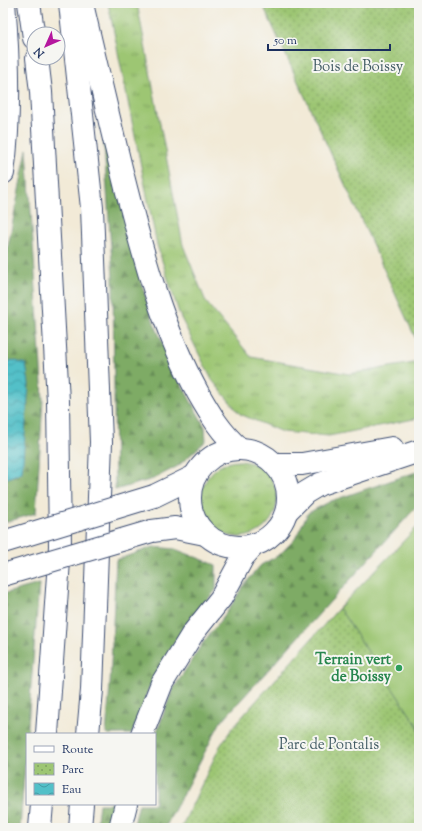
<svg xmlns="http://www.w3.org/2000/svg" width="422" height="831" viewBox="0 0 422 831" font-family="'Sorts Mill Goudy',serif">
<defs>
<pattern id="grass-tufts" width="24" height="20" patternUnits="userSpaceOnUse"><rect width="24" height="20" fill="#9dc673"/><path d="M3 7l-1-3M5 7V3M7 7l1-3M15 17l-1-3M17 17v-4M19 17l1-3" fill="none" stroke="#7fa162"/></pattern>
<pattern id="forest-firs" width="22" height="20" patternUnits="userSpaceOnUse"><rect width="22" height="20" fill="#7eab65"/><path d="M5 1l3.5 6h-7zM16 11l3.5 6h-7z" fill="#668c56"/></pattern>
<pattern id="park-dots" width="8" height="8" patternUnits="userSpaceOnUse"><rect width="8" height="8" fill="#9dc673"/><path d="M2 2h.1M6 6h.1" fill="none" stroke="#7fa162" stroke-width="1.8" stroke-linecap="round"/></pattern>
<pattern id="water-waves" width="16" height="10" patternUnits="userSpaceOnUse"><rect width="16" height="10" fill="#52c0c8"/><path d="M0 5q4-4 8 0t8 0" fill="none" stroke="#439ca6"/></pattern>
</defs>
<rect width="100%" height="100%" fill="#f6f6f2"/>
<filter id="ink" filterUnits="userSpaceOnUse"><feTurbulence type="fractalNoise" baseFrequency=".025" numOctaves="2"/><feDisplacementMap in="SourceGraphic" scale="8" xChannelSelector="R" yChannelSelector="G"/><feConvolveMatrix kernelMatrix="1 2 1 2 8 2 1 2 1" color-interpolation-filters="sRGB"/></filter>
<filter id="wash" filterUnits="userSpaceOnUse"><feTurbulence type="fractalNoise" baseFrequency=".012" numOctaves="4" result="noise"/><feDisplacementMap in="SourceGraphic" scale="16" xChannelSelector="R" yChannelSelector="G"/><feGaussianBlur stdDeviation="0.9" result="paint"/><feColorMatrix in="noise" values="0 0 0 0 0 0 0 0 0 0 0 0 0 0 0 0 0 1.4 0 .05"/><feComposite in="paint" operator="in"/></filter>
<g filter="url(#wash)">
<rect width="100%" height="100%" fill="#f2ead7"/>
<!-- grass -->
<g fill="url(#grass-tufts)" stroke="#5c7a68">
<path d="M108,3H137L183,245L206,302L251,357L349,374L419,362V418L329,436L282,432L240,414L212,380L180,316L157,245Z"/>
<circle cx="239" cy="499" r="38"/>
</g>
<!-- forest -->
<g fill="url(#forest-firs)" stroke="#4c6d62">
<path d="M102,118L140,279L154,323L176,374L205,427L206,441L178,466L153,479L115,490L113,278Z"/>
<path d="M27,149L43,400L36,513L3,523V272Z"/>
<path d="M419,471V504L220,723L165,828H133L139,804H155V737L172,691L202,644L230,608L243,586L261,565L279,555L295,539L308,513L331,501Z"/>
<path d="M153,547L175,549L216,565V590L185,625L153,678L132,734H106L110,685L116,560Z"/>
<path d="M39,584L20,828H3V594Z"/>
<path d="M99,804H114L108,828H96Z"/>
</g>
<!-- park -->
<g fill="url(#park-dots)" stroke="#5c7a68">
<path d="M262,3H419V346Z"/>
<path d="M339,608L419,728V828H181L220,746L233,727Z"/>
</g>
<!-- pitch -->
<path fill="#9dc673" stroke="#5c7a68" d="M419,525V728L339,608Z"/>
<!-- water -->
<path fill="url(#water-waves)" stroke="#367893" d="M12,360L26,364L29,384L22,472L3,480V365Z"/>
</g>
<g filter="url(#ink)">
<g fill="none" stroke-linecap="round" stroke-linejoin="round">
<!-- major casing -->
<g stroke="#3b4b70" stroke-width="24">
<g id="major">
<circle cx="239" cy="498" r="49"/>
<path d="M275,464H302L392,448"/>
<path d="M154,496L195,476"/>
<path d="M287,511L305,493L320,484L419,451"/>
<path d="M152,531L175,528L205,534"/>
</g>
</g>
<!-- highway casing -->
<g stroke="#3b4b70" stroke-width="24">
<g id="highway">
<path d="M29,3L34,38"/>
<path d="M70,3L92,208L101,442L92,690L88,734"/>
<path d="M83,8C97,68 111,128 126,188C144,259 163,329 198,393C210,414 221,433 240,449"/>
<path d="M37,58L41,92L58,401L60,546L47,734"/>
<path d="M3,173C11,116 9,60 4,3"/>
<path d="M142,734L162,683L193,633L221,598L243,557L254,545"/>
<path d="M40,828L42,804"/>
<path d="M80,828L82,804"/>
<path d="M120,828L126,804"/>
</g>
</g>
<!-- major -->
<use href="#major" stroke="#fff" stroke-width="22"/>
<!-- highway -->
<use href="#highway" stroke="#fff" stroke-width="22"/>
<!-- major-bridge casing -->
<g stroke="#3b4b70" stroke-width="24" stroke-linecap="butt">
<g id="major-bridge">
<path d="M3,542L154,496"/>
<path d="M3,575L152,531"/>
</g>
</g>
<!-- major-bridge -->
<use href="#major-bridge" stroke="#fff" stroke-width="22"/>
</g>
</g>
<!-- markers -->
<circle fill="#2e9e5b" stroke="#f6f6f2" stroke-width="1.5" cx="399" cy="668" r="4"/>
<g text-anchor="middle" stroke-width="4" stroke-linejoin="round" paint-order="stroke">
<!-- park labels -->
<g font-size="15" fill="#425c64" stroke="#f6f6f2">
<text x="358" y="71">Bois de Boissy</text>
<text x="329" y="749">Parc de Pontalis</text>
</g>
<!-- leisure labels -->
<g font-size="15" font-weight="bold" fill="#27864d" stroke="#f6f6f2" text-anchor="end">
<text x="391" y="664">Terrain vert<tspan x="391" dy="17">de Boissy</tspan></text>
</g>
</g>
<!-- margin -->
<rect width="422" height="831" fill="none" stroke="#f6f6f2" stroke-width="16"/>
<!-- legend -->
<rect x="26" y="733" width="130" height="72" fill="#f6f6f2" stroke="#9ea6b7"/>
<rect x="34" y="746" width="20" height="6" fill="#ffffff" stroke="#9ea6b7"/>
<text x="62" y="753" font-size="12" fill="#1b2f5e">Route</text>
<rect x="34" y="763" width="20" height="12" fill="url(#park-dots)" stroke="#9ea6b7"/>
<text x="62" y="773" font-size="12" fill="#1b2f5e">Parc</text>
<rect x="34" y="783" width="20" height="12" fill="url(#water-waves)" stroke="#9ea6b7"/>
<text x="62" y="793" font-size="12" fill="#1b2f5e">Eau</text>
<!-- north arrow -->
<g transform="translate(46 46) rotate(225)"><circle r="19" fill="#f6f6f2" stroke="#9ea6b7"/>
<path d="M0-3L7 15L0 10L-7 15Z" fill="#b5179e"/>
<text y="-6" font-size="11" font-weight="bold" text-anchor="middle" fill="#1b2f5e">N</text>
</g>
<!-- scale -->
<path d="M268 44v6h122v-6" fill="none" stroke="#1b2f5e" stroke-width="2"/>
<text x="274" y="44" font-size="12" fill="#1b2f5e" stroke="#f6f6f2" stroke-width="3" paint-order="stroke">50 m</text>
</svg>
